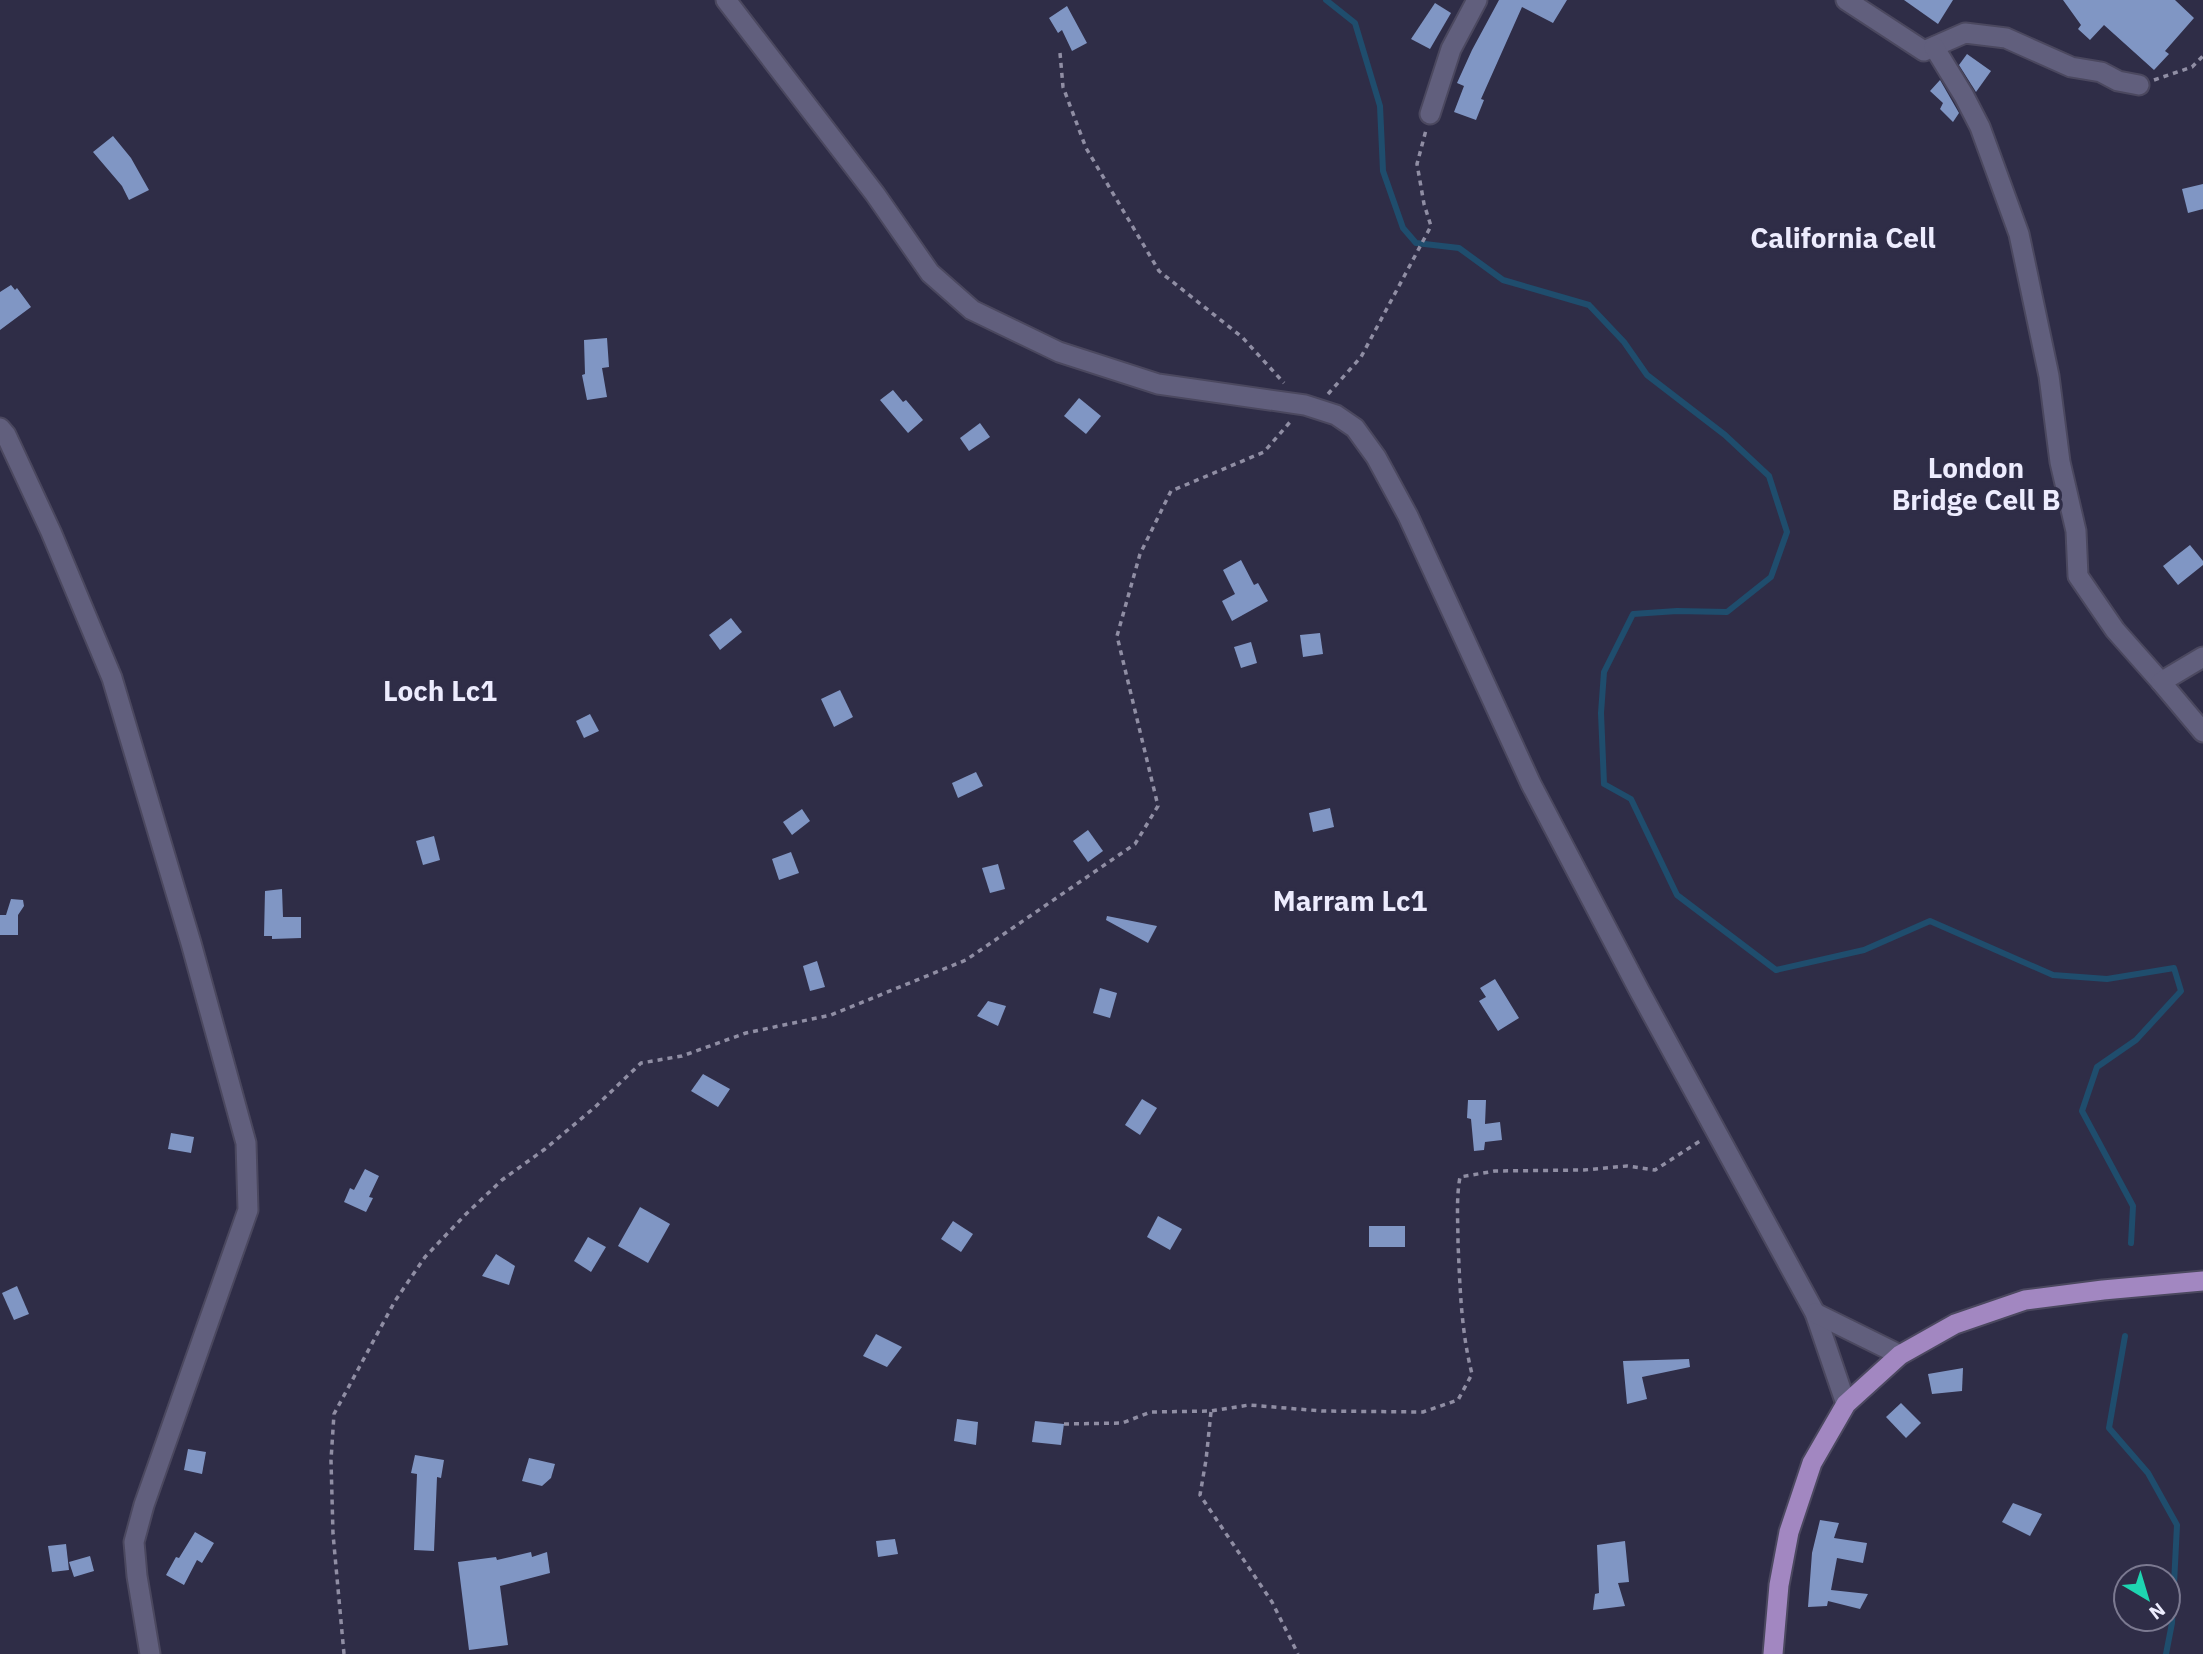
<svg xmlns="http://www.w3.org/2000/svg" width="2203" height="1654" viewBox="0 0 2203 1654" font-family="'IBM Plex Sans',sans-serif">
<rect width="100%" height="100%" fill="#2f2d47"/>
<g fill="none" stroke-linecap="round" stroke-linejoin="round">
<!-- stream -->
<g stroke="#1f4d6d" stroke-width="6">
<path d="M1326,0L1355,23L1380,106L1383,171L1403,228L1416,243L1459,248L1503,280L1589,305L1624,342L1647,375L1725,435L1769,476L1787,532L1771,577L1727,612L1677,611L1633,614L1604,672L1601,713L1604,784L1631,799L1677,895L1776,970L1864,950L1930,921L2053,975L2107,979L2174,968L2181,991L2136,1040L2097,1067L2082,1111L2133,1206L2131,1243"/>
<path d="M2125,1336L2109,1428L2148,1473L2177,1525L2172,1623L2166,1654"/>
</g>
</g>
<!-- building -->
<g fill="#8096c4">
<path d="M1499,0H1567L1553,23L1522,7L1481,99L1484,100L1476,120L1454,112L1464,86L1457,83L1472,50Z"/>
<path d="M1904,0H1953L1938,24Z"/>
<path d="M2063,0H2175L2194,18L2165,51L2169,54L2154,70L2104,25L2090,40L2078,29L2081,25Z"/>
<path d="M1435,3L1451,13L1430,49L1411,39Z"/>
<path d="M1067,6L1087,43L1072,51L1062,30L1058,33L1049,18Z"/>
<path d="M1967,54L1991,71L1976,92L1959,65Z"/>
<path d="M1940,80L1959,113L1953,122L1940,109L1943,103L1930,91Z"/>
<path d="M113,136L131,158L149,190L129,200L122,186L93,152Z"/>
<path d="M2203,184V209L2188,213L2182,189Z"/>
<path d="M11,285L15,290L17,288L31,307L0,330V292Z"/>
<path d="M607,338L609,367L602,368L607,397L587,400L582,375L585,374L584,340Z"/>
<path d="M893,390L903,402L906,400L923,420L908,433L880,400Z"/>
<path d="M1079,398L1101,416L1086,434L1064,416Z"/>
<path d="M980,423L990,437L969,451L960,438Z"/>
<path d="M2190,545L2203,561V565L2178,585L2163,566Z"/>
<path d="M1241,560L1254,585L1258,583L1268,601L1232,621L1222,601L1235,594L1223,570Z"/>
<path d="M731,618L742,632L720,650L709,635Z"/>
<path d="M1320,633L1323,654L1303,657L1300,635Z"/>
<path d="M1251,642L1257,663L1241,668L1234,647Z"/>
<path d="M840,690L853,717L834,727L821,699Z"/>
<path d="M590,714L599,731L584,738L576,721Z"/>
<path d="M976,772L983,786L958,798L952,783Z"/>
<path d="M1330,808L1334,827L1313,832L1309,813Z"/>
<path d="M802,809L810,821L792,835L783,822Z"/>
<path d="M1088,830L1103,851L1088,862L1073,841Z"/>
<path d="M434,836L440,860L423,865L416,841Z"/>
<path d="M791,852L799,873L779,880L772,859Z"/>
<path d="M998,864L1005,889L990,893L982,868Z"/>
<path d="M282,889L283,917H301V938L272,939V936H264L265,891Z"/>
<path d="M11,899L23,900L24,906L18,915V935H0V915H6Z"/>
<path d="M1107,916L1157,926L1148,943L1106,920Z"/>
<path d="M817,961L825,987L810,991L803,966Z"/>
<path d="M1495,979L1519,1018L1498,1031L1479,1001L1486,997L1480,988Z"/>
<path d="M1100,988L1117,993L1110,1018L1093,1013Z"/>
<path d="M988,1001L1006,1006L998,1026L977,1016Z"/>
<path d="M703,1074L730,1089L718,1107L691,1091Z"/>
<path d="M1142,1099L1157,1108L1140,1135L1125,1125Z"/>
<path d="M1468,1100H1486L1485,1124L1500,1122L1502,1140L1485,1142L1484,1150L1474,1151L1471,1119L1467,1118Z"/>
<path d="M171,1133L194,1137L191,1153L168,1149Z"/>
<path d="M365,1169L379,1176L369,1197L373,1198L366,1212L344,1202L350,1188L354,1190Z"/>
<path d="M640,1207L670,1224L648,1263L618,1246Z"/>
<path d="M1158,1216L1182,1229L1170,1250L1147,1237Z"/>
<path d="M953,1221L973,1234L961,1252L941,1239Z"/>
<rect x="1369" y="1226" width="36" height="21"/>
<path d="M588,1237L606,1247L591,1272L574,1261Z"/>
<path d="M496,1254L515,1266L509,1285L482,1276Z"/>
<path d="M17,1286L29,1314L14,1320L2,1293Z"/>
<path d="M876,1334L902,1347L887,1367L863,1356Z"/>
<path d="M1689,1359L1690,1367L1642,1377L1647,1399L1627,1404L1623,1361Z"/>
<path d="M1963,1368L1962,1391L1932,1394L1928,1374Z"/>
<path d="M1901,1403L1921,1423L1906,1438L1886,1417Z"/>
<path d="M957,1419L978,1422L976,1445L954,1441Z"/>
<path d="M1035,1421L1064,1424L1061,1445L1032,1442Z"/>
<path d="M188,1449L206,1452L202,1474L184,1470Z"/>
<path d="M415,1455L444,1460L441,1478L437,1477L434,1551L414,1550L417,1474L411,1473Z"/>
<path d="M529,1458L555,1464L551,1478L542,1486L522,1481Z"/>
<path d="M2013,1503L2042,1514L2030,1536L2002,1522Z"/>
<path d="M1820,1520L1839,1523L1834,1538L1867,1543L1863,1563L1837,1558L1831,1590L1868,1594L1860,1609L1828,1601L1827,1606L1808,1607L1812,1553Z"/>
<path d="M195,1532L214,1543L202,1563L197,1560L184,1585L166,1575L176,1557L179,1558Z"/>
<path d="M895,1539L898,1554L878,1557L876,1541Z"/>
<path d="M1625,1541L1629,1582L1618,1583L1625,1606L1593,1610L1595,1594L1599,1593L1597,1545Z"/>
<path d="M66,1544L69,1570L52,1572L48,1546Z"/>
<path d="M531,1552L532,1557L547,1552L550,1573L500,1586L508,1645L469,1650L458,1562L496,1557L497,1560Z"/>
<path d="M90,1556L94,1571L74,1577L69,1562Z"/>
</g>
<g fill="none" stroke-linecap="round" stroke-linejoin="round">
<!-- minor casing -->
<g stroke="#4b485f" stroke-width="23">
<g id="minor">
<path d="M726,0L875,194L930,273L972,310L1059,352L1158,384L1305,405L1336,415L1355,428L1376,457L1408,516L1531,784L1639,990L1815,1313L1846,1404"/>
<path d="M1846,0L1924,51L1965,33L2006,38L2071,67L2101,72L2118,81L2139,85"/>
<path d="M1934,47L1964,96L1980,127L2019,234L2049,376L2060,462L2076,531L2078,576L2115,630L2161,682"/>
<path d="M1430,114L1451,49L1477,0"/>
<path d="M0,428L6,435L51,532L112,678L191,943L246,1143L248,1210L144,1505L134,1542L137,1576L150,1654"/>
<path d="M2203,657L2161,682L2203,732"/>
<path d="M1815,1313L1900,1355"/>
</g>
</g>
<!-- primary casing -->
<g stroke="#4b485f" stroke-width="23">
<path id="primary" d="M1773,1654L1779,1585L1789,1532L1812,1463L1846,1404L1900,1355L1955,1324L2025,1300L2103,1290L2203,1281"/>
</g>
<!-- path -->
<g stroke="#908ea4" stroke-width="3.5" stroke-dasharray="5 5" stroke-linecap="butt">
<path d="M1060,53L1063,87L1086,148L1159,271L1242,337L1284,383"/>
<path d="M2154,80L2192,67L2203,56"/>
<path d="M1328,394L1361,357L1431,226L1424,204L1417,164L1426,130"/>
<path d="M1211,1412L1206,1460L1200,1495L1272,1602L1298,1654"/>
<path d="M1064,1424L1122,1423L1151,1412L1211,1411L1249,1405L1322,1411L1423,1412L1458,1400L1472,1374C1461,1331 1460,1287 1458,1243C1458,1221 1456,1199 1460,1177L1495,1171L1584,1170L1627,1166L1655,1170L1700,1141"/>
<path d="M344,1654L333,1534L331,1460L334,1414L395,1301L425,1257L465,1215L502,1180L545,1149L594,1108L641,1063L682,1056L746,1033L831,1015L966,960L1135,844L1158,806L1117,636L1140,554L1171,491L1264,452L1290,422"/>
</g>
<!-- minor -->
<use href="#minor" stroke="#615f7d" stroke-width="19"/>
<!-- primary -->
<use href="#primary" stroke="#a287c1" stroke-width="19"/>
</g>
<g text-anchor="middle" stroke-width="7" stroke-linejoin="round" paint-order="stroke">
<!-- district labels -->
<g font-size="28" font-weight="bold" fill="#edecfe" stroke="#2f2d47">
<text x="1843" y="248">California Cell</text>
<text x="1976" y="478">London<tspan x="1976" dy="32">Bridge Cell B</tspan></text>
<text x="440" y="701">Loch Lc1</text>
<text x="1350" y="911">Marram Lc1</text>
</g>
</g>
<!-- north arrow -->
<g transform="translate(2147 1598) rotate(142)"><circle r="33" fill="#2f2d47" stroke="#7b7990" stroke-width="2"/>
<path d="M0-5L12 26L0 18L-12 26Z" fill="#1ed5b1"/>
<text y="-10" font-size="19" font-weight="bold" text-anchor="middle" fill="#edecfe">N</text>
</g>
</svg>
